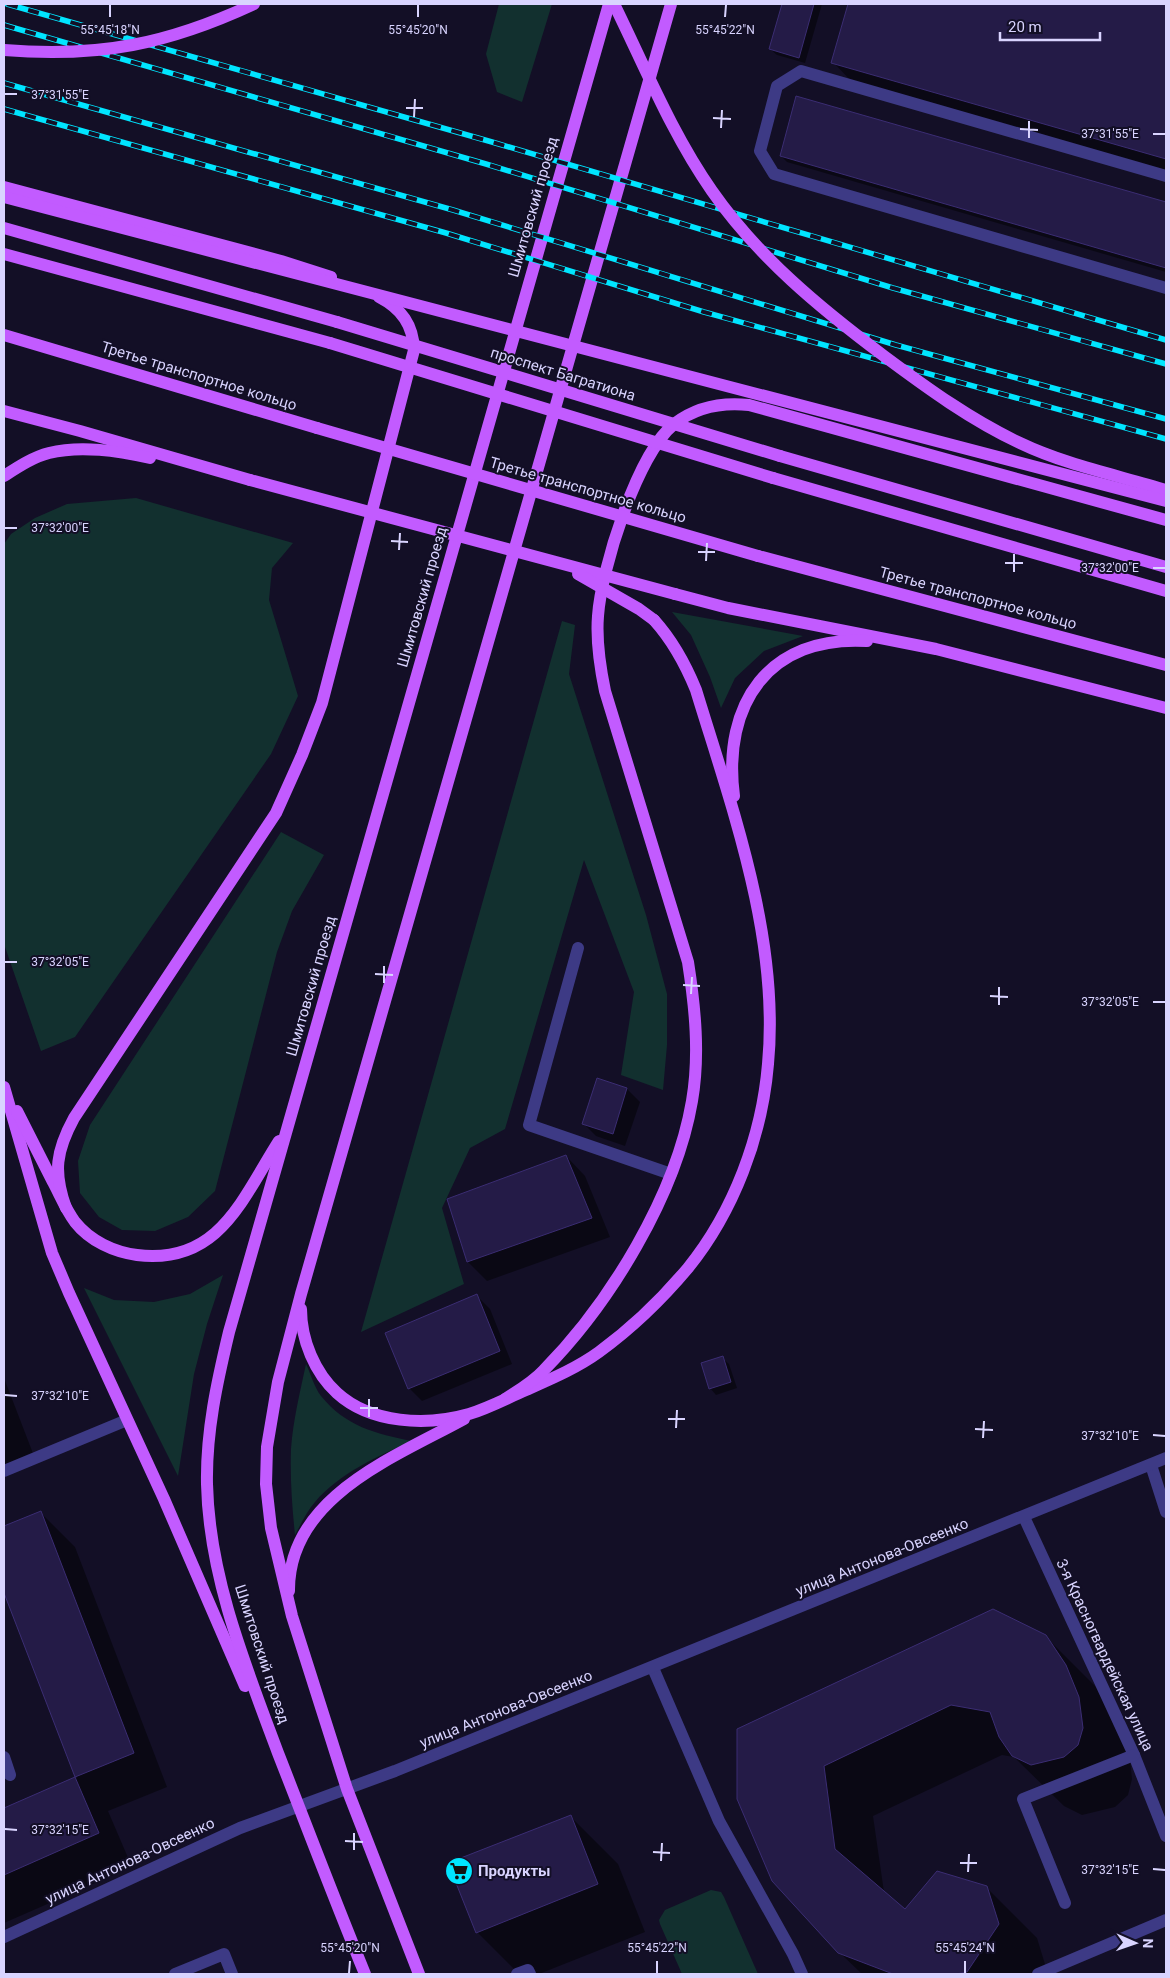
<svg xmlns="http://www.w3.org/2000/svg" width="1170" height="1978" viewBox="0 0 1170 1978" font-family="Roboto,sans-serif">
<rect width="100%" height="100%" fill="#130f26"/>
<!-- green -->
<g fill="#12302f">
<path d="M499,4H552L522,102L497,92L486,54Z"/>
<path d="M136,498L293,543L272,568L269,600L298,696L271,754L75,1037L41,1051L4,944V544L11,534L35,518L67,504Z"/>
<path d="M672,612L803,636L764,651L735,678L721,708L710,677L691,635Z"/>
<path d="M562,621L575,625L569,674L646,915L667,994V1045L663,1090L621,1075L634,992L584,860L505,1129L470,1148L442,1208L464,1284L361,1332Z"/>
<path d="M281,832L324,855L292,911L277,952L215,1191L188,1217L155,1231L122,1230L99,1217L80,1193L78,1161L90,1125Z"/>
<path d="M223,1275L207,1324L194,1374L178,1476L84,1288L114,1300L154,1302L190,1294Z"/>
<path d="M306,1364C311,1374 314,1387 321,1396C345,1426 376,1434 412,1441C380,1455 338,1474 315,1502C307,1511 301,1524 295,1535C292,1506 290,1478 291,1449C293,1421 300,1392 306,1364Z"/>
<path d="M711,1890L721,1892L724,1897L758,1974H682L660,1924L659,1920L665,1910Z"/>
</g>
<!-- shadow -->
<g fill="#0007">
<path d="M783,4H822L805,63L777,55L770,49Z"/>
<path d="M849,4H1166V172L852,82L833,62Z"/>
<path d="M796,98L1166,203V272L787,162L781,156Z"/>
<path d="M598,1080L627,1089L640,1102L625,1146L596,1136L583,1123Z"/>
<path d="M566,1156L585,1176L610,1237L487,1281L468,1262Z"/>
<path d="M477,1296L490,1309L512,1364L422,1401L409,1388Z"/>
<path d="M722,1358L729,1364L737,1388L716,1395L710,1388Z"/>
<path d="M4,1378L34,1456L4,1468Z"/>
<path d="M41,1513L75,1547L167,1787L108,1811L132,1867L4,1923V1810L77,1778L4,1590V1528Z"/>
<path d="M1045,1636L1096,1687L1129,1749L1132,1779L1128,1795L1115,1807L1082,1815L1064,1806L1014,1757L1002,1755L873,1816L884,1892L905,1910L986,1887L1037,1938L1048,1974H862L839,1952L738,1799Z"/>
<path d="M570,1816L618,1864L645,1932L539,1974H519L477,1932Z"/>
</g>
<!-- building -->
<g fill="#241b47" stroke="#3b2d73">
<path d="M782,4H814L799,58L769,49Z"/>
<path d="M848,4H1166V159L831,63Z"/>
<path d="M796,96L1166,202V268L780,156Z"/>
<path d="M597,1078L627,1088L613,1134L582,1124Z"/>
<path d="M566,1155L592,1218L467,1262L447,1199Z"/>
<path d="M477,1294L500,1351L408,1389L385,1333Z"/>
<path d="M723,1356L731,1382L709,1389L701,1363Z"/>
<path d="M41,1511L134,1753L75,1777L4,1593V1526Z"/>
<path d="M993,1609L1046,1635L1066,1665L1079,1697L1083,1728L1078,1745L1064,1757L1031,1765L1012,1756L999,1737L990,1712L951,1705L824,1766L835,1849L905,1909L937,1871L987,1886L999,1924L967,1972L956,1974H893L838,1953L772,1881L737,1799V1729Z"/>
<path d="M75,1777L99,1833L4,1875V1808Z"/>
<path d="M571,1815L598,1884L476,1933L448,1863Z"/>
</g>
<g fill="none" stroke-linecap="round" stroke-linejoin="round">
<!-- minor -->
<g stroke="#3d3a85" stroke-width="12">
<path d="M1166,176L801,71L777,86L760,151L774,174L1166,288"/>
<path d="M578,948L529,1125L671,1174"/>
<path d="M1151,1465L1166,1512"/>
<path d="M4,1471L127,1420"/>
<path d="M1024,1517L1134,1755L1166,1836"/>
<path d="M653,1668L719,1821L793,1954L802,1974"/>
<path d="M4,1757L10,1775"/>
<path d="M1065,1903L1023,1799L1134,1755"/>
<path d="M4,1937L240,1828L395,1771L1166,1458"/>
<path d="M175,1974L224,1954L232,1974"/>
<path d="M517,1974L528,1970L530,1974"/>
<path d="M1038,1974L1166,1920"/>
</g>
<!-- major -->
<g stroke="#c25bff" stroke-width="12">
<path d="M4,187L281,261L331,277"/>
<path d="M4,228L337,322"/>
<path d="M4,254L330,343"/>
<path d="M4,335L317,428"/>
<path d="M4,411L80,431L250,480"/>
<path d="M780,456L1166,567"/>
<path d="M4,476C18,467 33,457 49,453C81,445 118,451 150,458"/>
<path d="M773,478L1166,591"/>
<path d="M758,556L1166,665"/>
<path d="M675,594L728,608L936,649L1166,708"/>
<path d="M734,796C722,704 769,635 867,641"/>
<path d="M4,1087L52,1253L69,1293L164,1499L245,1686"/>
<path d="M17,1111C29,1135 41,1158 53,1182C60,1195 66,1210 75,1222C90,1241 114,1252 137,1255C219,1265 242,1199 279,1141"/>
<path d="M66,1208C53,1172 56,1151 74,1118L276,813L302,755L322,703L414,350C413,325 402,309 379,297"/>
<path d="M301,1309C301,1340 315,1373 337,1393C371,1424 427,1426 469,1414C489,1408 507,1398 526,1390C551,1379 577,1368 599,1352C632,1328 662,1299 688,1268C734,1211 762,1136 768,1064C780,938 732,808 696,690C685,663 673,641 654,620"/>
<path d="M505,1399C518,1391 533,1382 544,1370C610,1303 676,1195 692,1101C700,1055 695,1007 688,962L605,691C600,667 596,641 598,616C601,570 637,454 674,424C696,407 721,402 749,405L1166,520"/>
<path d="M289,1591C288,1497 395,1457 464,1419"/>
<path d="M365,1974C335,1901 307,1827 278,1753C246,1667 209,1577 207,1484C206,1432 217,1382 229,1332L609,4"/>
<path d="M419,1974L347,1789L292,1616L271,1528L266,1484L267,1447L278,1382L301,1294L671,4"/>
</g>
<!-- rail casing -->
<g stroke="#00e5ff" stroke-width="5.5">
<g id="rail">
<path d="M7,4L492,142L1166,340"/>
<path d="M4,25L486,164L893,288L1166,364"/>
<path d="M4,83L453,210L896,345L1166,419"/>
<path d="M4,109L446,233L704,312L1166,439"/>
</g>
</g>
<!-- rail -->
<use href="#rail" stroke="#130f26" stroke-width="4" stroke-dasharray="11" stroke-linecap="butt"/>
<!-- major-bridge -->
<g stroke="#c25bff" stroke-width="12">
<path d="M614,4C645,67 672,134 712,191C758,257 820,308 884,356C927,388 971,420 1020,443C1066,465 1117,475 1166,490"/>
<path d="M4,50C99,58 168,44 254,4"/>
<path d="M4,197L1166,501"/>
<path d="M337,322L780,456"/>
<path d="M330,343L773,478"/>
<path d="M317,428L758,556"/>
<path d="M250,480L675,594"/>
<path d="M578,574L639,609L654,620"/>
</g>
</g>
<!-- ticks -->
<path fill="none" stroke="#d9d4ff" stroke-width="2" d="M110,17V5M418,17V5M725,17L726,5M5,94H17M406,108H423M414,117L415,99M713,118L731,119M721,128L722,110M1020,129L1038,130M1153,134H1165M1029,138V121M5,528H17M391,541L408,542M399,550L400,533M698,552H715M706,561L707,543M1005,563H1023M1153,568H1165M1014,572V554M5,962H17M375,974L393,975M384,983V966M683,985L700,986M691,994L692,977M990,996L1008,997M1153,1002H1165M999,1005V987M5,1395L17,1396M360,1408H378M369,1417V1399M668,1419H685M676,1428L677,1410M975,1429L993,1430M1153,1435L1165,1436M983,1438L984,1421M5,1829L17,1830M345,1841L363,1842M354,1850V1833M653,1852L670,1853M661,1861L662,1843M960,1863H977M1153,1869L1165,1870M968,1872L969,1854M349,1973L350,1961M657,1973V1961M965,1973V1961"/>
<!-- icons -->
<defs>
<g id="supermarket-disc" transform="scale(1.4375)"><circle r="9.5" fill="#00e5ff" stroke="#130f26"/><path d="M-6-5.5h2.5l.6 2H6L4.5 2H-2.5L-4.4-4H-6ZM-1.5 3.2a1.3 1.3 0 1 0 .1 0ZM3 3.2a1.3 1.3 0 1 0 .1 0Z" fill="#111"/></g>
</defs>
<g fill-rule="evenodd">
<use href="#supermarket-disc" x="459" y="1871"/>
</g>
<g text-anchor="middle" stroke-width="4" stroke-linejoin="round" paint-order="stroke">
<!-- street labels -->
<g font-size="15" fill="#d9d4ff" stroke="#130f26">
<text transform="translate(533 207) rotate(-74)" y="5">Шмитовский проезд</text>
<text transform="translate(563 374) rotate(17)" y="5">проспект Багратиона</text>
<text transform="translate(199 376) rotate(17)" y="5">Третье транспортное кольцо</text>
<text transform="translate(588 490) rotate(16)" y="5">Третье транспортное кольцо</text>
<text transform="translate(422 597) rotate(-74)" y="5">Шмитовский проезд</text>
<text transform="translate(978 598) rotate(15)" y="5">Третье транспортное кольцо</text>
<text transform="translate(311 986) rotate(-74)" y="5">Шмитовский проезд</text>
<text transform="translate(882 1557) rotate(-22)" y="5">улица Антонова-Овсеенко</text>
<text transform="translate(262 1654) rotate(72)" y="5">Шмитовский проезд</text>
<text transform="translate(1105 1655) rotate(65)" y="5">3-я Красногвардейская улица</text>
<text transform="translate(506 1709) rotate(-22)" y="5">улица Антонова-Овсеенко</text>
<text transform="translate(130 1861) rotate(-25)" y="5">улица Антонова-Овсеенко</text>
</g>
<!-- poi labels -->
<g font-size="15" font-weight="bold" fill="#d9d4ff" stroke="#130f26" text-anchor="start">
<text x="478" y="1876">Продукты</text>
</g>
</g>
<g font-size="12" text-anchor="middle" fill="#d9d4ff" stroke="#130f26" stroke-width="4" stroke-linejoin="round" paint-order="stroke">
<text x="110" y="34">55°45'18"N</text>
<text x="418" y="34">55°45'20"N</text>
<text x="725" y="34">55°45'22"N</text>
<text x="60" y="99">37°31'55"E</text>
<text x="1110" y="138">37°31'55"E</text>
<text x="60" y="532">37°32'00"E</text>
<text x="1110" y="572">37°32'00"E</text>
<text x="60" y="966">37°32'05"E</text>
<text x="1110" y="1006">37°32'05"E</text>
<text x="60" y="1400">37°32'10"E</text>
<text x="1110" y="1440">37°32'10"E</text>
<text x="60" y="1834">37°32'15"E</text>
<text x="1110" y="1874">37°32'15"E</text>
<text x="350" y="1952">55°45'20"N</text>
<text x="657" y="1952">55°45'22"N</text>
<text x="965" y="1952">55°45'24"N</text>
</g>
<!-- border -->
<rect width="1170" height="1978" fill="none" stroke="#d9d4ff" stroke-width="10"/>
<!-- north arrow -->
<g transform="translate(1135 1943) rotate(92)" stroke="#130f26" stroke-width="4" paint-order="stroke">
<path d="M0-4L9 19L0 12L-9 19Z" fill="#d9d4ff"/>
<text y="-8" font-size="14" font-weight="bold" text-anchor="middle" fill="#d9d4ff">N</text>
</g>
<!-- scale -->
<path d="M1000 32v8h100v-8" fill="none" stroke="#d9d4ff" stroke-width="2.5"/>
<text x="1008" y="32" font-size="15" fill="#d9d4ff" stroke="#130f26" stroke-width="4" paint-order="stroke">20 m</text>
</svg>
